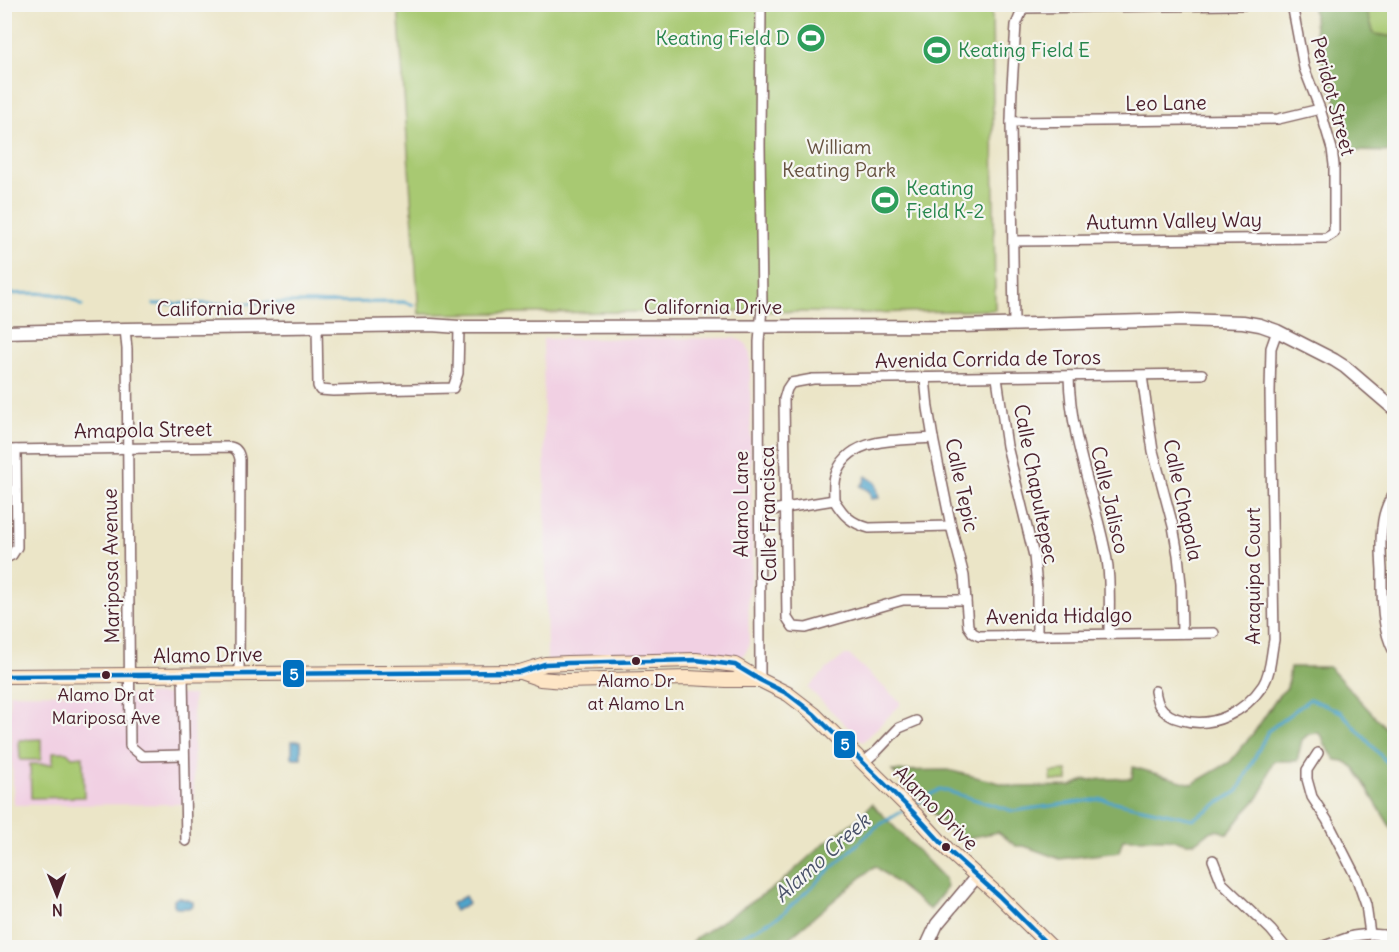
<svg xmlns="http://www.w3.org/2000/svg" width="1399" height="952" viewBox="0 0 1399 952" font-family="Delius,sans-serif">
<rect width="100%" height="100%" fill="#f6f6f2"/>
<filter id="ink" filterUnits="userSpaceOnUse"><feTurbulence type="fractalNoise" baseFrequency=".0167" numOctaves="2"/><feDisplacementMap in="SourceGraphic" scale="12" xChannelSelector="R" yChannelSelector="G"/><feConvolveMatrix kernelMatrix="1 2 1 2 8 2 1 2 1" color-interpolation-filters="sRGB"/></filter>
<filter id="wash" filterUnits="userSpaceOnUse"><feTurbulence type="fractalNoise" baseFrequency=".008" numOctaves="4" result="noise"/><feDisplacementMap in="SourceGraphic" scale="24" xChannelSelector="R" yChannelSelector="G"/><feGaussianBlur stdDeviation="1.35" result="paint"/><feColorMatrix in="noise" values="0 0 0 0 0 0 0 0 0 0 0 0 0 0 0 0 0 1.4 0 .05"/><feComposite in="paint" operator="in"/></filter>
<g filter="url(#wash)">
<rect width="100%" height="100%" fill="#ebe5c7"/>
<!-- built -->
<g fill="#f1d0e3">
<path d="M734,338L742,341L747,345L750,355L752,566L748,598L749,645L747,650L743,655L736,658L704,655L547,660L543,339Z"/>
<path d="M845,655H849L900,702V705L863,742L808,688L827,669Z"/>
<path d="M9,693L193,695L194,804L14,805Z"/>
</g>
<!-- green -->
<g fill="#a8c972" stroke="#79744e" stroke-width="1.5">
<path d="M398,5H992L995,310L867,313L743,311L419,314Z"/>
<path d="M1365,5H1394V37L1374,34Z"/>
<path d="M41,739V760H20L19,740Z"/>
<path d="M53,752H67L72,757L83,756L84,797L31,798L30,764H53Z"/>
<path d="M1067,771V781H1051V772Z"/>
</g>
<!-- forest -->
<g fill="#86ad64" stroke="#686648" stroke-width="1.5">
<path d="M1313,5H1365L1374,34L1394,37V152L1352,151L1340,111L1327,80L1315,31Z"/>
<path d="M1290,667H1329L1394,737V833L1354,767L1344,761L1336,760L1325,745L1322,736L1318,733L1309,734L1302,740L1297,761H1274L1269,770L1265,786L1258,798L1244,813L1228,834C1204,823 1207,842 1190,843C1185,843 1180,841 1176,840C1158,838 1140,839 1123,839L1119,852L1060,859L1024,846H1016L998,832L959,840L892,771L948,770L1016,787L1071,786L1084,780L1132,778L1133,767L1192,784L1230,762L1255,731L1279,695L1287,688Z"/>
<path d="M872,804L945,879L947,887L930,910L875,866L778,947H687L697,937L779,884L822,845L860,817Z"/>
</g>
<!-- water -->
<g fill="#4fa4cb" stroke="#4c627b" stroke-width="1.5">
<path d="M866,476L876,483L879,498L871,499L869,491L860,486L864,482Z"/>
<rect x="292" y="741" width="9" height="17"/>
<path d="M465,896L469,903L455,911L451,904Z"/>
<path d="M178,897L193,902V906L188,908H177L174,905V900Z"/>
</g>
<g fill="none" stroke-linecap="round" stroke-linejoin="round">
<!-- stream -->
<g stroke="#4fa4cb" stroke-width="3">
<path d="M4,294C31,294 60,288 82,306"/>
<path d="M154,304L405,302L413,305"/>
<path d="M912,806L940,789L1013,811L1101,799L1193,819L1238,791L1268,731L1310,699L1341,712L1394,770"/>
<path d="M717,948L726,941L742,936L780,916L876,827L904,810"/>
</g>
</g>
</g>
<g filter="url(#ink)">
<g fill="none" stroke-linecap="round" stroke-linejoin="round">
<!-- minor casing -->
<g stroke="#826462" stroke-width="12">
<g id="minor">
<path d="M1011,122L1278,119L1320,109"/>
<path d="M1013,241L1326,238L1334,233V165L1332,149L1320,109L1304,68L1292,4"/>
<path d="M1014,324L1011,122L1012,86L1016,25L1023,8L1288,4"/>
<path d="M317,326L318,386L320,390L333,391L453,388L458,373L459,327"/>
<path d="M125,329L127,349L130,746L142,756L184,755"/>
<path d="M1069,376C1070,439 1096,499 1107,560C1111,584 1109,609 1109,633"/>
<path d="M1142,376L1153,451L1173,526L1178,555L1181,584L1182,633"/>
<path d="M925,378L928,408L933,438L951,526L964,576L968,626L973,633L979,636L1214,633"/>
<path d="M997,378L1007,446L1034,556L1037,587V634"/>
<path d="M933,438C899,441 847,435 835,477C833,484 834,493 834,500C844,516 851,523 869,528L951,526"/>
<path d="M4,450L230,447C236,448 239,453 240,459L239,675"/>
<path d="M1394,493C1387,503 1383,516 1382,528C1380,542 1381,556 1382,570C1382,597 1381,628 1394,652"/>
<path d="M760,512L834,500"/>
<path d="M4,559L12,555L17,547L16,450"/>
<path d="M966,600H903L806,628L793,627L787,618L784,399L787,389L791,383L813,379L1202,374"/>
<path d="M183,675L186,841"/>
<path d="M760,680L759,342L762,308L760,146L761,4"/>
<path d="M1155,691C1156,696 1157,701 1159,705C1164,713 1173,718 1182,720C1213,729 1245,712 1263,685C1271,673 1271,654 1274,640L1270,392L1271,348L1277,331"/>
<path d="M1318,753L1307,770V779L1312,797L1327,820L1357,879L1366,905L1370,934"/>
<path d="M863,763L877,751L899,728L916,721"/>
<path d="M1213,860L1222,883L1271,930L1286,948"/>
<path d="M1318,948L1353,936L1370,934L1394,936"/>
<path d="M1381,948L1382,935"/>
</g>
</g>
<!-- tertiary casing -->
<g stroke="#826462" stroke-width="15">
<g id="tertiary">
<path d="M4,332L125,329L431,325L459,327L959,326L1181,320L1243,322L1260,325L1277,331L1334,360L1345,367L1394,409"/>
<path d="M926,948L937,924L977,876"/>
</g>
</g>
<!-- secondary casing -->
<g stroke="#826462" stroke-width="16">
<g id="secondary">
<path d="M520,672L540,679L564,681L688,678L726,680H760"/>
<path d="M4,676L520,672L545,664L568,663L696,660L735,665L760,680L788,694L814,714L916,815L949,851L999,896L1052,948"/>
</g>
</g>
<!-- minor -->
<use href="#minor" stroke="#fff" stroke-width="9"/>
<!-- tertiary -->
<use href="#tertiary" stroke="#fff" stroke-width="12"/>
<!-- secondary -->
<use href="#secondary" stroke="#fde5c5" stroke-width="14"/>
<!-- bus-1 casing -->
<g stroke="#f6f6f2" stroke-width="9">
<path id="bus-1" d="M4,676L520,672L545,664L568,663L696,660L735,665L760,680L788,694L814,714L916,815L949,851L999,896L1051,948"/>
</g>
<!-- bus-1 -->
<use href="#bus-1" stroke="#0070c0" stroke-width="4.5"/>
</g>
</g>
<!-- icons -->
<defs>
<g id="stadium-disc" transform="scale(1.5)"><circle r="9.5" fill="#2e9e5b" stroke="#f6f6f2"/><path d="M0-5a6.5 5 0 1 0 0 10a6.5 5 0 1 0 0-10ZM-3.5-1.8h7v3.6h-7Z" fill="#fff"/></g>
</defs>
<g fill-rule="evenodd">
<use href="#stadium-disc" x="811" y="38"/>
<use href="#stadium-disc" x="937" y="50"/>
<use href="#stadium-disc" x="885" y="200"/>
</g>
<!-- markers -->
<g fill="#4a1f2b" stroke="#f6f6f2" stroke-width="2">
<circle cx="636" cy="661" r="5"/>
<circle cx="106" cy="675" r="5"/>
<circle cx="946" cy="847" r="5"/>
</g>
<g text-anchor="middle" stroke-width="4.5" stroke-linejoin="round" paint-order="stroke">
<!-- bus labels -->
<g font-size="18" fill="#4a1f2b" stroke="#f6f6f2">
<text x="636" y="687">Alamo Dr<tspan x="636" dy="23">at Alamo Ln</tspan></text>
<text x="106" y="701">Alamo Dr at<tspan x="106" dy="23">Mariposa Ave</tspan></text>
</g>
<!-- leisure labels -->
<g font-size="20" fill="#27864d" stroke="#f6f6f2" text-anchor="start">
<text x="790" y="45" text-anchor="end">Keating Field D</text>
<text x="958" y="57">Keating Field E</text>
<text x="906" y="195">Keating<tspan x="906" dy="23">Field K-2</tspan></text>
</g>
<!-- street labels -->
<g font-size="20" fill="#4a1f2b" stroke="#f6f6f2">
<text transform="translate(1333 96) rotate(75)" y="7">Peridot Street</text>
<text transform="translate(1166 103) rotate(-1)" y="7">Leo Lane</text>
<text transform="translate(1174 221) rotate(-1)" y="7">Autumn Valley Way</text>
<text x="713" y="314">California Drive</text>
<text transform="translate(226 308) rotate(-1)" y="7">California Drive</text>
<text transform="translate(988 359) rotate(-1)" y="7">Avenida Corrida de Toros</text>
<text transform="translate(143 430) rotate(-1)" y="7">Amapola Street</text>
<text transform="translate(1036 484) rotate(79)" y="7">Calle Chapultepec</text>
<text transform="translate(962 485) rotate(78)" y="7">Calle Tepic</text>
<text transform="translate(1110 500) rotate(77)" y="7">Calle Jalisco</text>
<text transform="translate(1183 500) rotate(78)" y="7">Calle Chapala</text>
<text transform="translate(741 504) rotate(-90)" y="7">Alamo Lane</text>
<text transform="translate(768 514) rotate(-91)" y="7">Calle Francisca</text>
<text transform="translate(111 566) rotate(-91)" y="7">Mariposa Avenue</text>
<text transform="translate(1253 576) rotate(-90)" y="7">Araquipa Court</text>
<text transform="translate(1059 616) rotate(-1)" y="7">Avenida Hidalgo</text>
<text transform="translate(208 655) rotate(-1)" y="7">Alamo Drive</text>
<text transform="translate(936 808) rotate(45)" y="7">Alamo Drive</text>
</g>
<!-- park labels -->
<g font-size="20" fill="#665240" stroke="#f6f6f2">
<text x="839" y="154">William<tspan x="839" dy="23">Keating Park</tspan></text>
</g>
<!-- water labels -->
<g font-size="21" font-style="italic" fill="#4c546b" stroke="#f6f6f2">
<text transform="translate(822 858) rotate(-42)" y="7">Alamo Creek</text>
</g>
</g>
<g stroke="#f6f6f2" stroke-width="2">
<rect x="282" y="659" width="23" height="29" rx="6" fill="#0070c0"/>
<rect x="833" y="730" width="23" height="29" rx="6" fill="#0070c0"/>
</g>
<g font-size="16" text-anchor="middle" font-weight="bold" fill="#fff">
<text x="294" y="680">5</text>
<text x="845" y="750">5</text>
</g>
<!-- margin -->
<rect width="1399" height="952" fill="none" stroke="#f6f6f2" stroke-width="24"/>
<!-- north arrow -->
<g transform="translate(57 895) rotate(179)" stroke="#f6f6f2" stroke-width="4.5" paint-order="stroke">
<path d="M0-4.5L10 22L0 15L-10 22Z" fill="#4a1f2b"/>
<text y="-9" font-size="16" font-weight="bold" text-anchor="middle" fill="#4a1f2b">N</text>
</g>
</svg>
